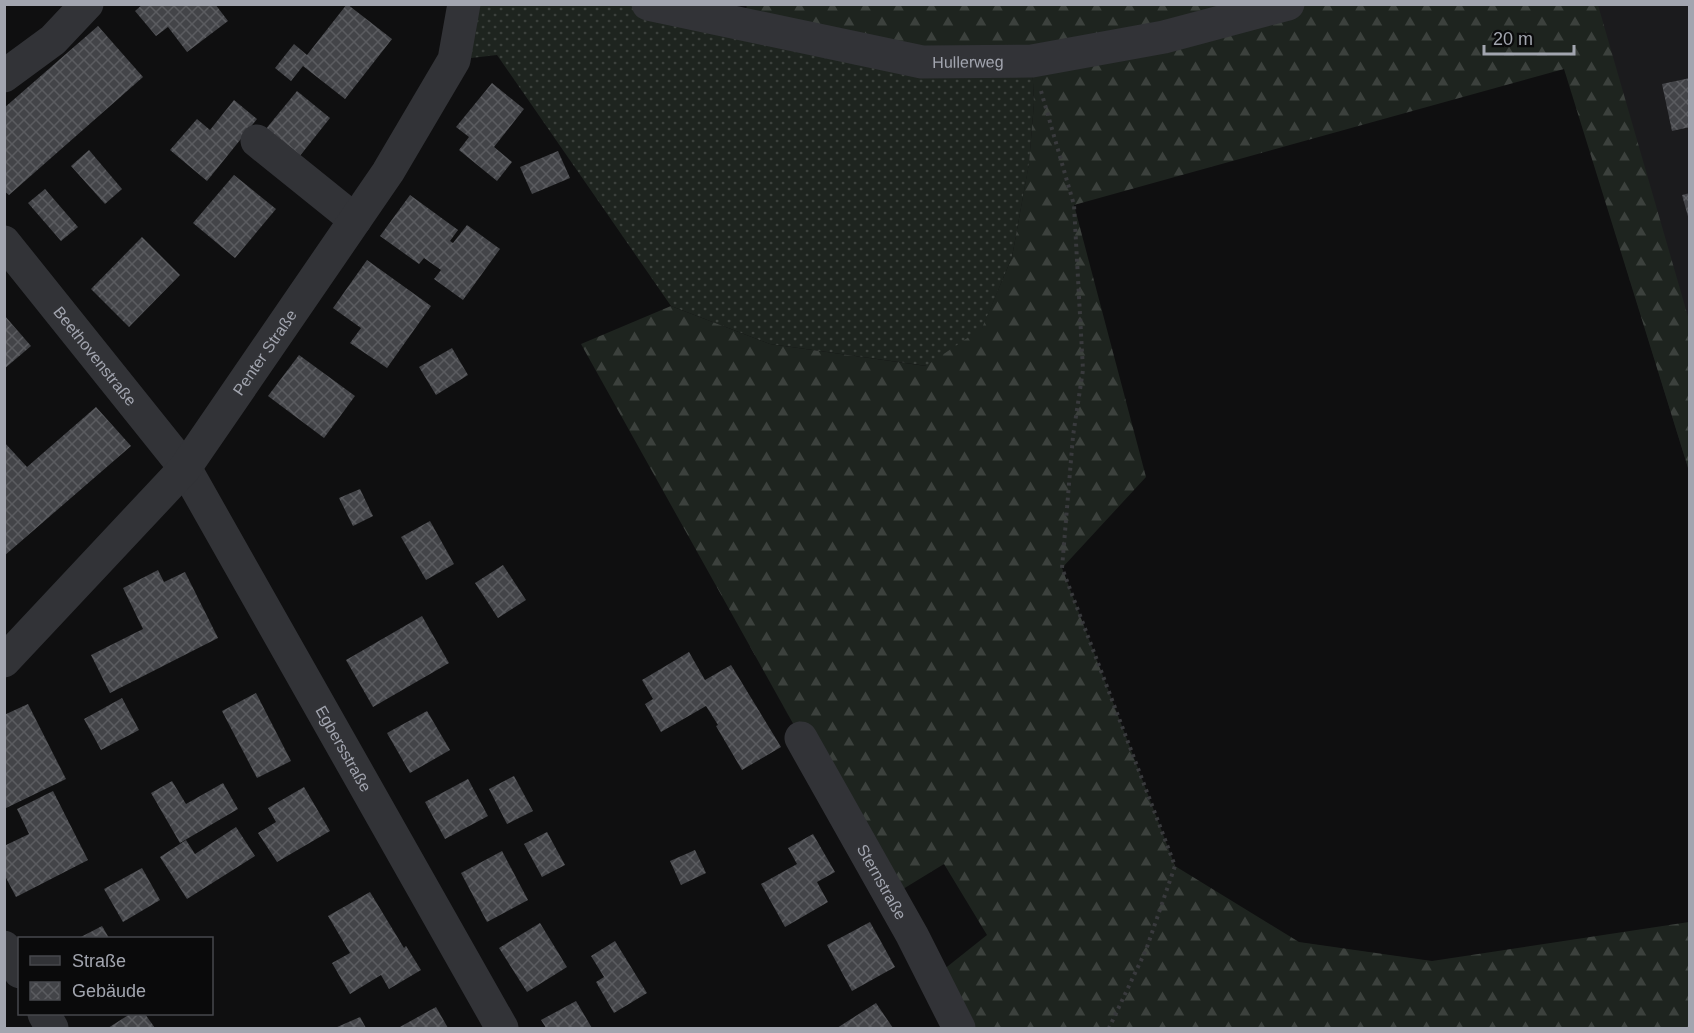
<svg xmlns="http://www.w3.org/2000/svg" width="1694" height="1033" viewBox="0 0 1694 1033" font-family="Helvetica,sans-serif">
<defs>
<pattern id="grass-dots" width="8" height="8" patternUnits="userSpaceOnUse" patternTransform="scale(1.5)"><rect width="8" height="8" fill="#1e241f"/><path d="M2 2h.1M6 6h.1" fill="none" stroke="#3c413d" stroke-width="1.8" stroke-linecap="round"/></pattern>
<pattern id="forest-firs" width="22" height="20" patternUnits="userSpaceOnUse" patternTransform="scale(1.5)"><rect width="22" height="20" fill="#1e241f"/><path d="M5 1l3.5 6h-7zM16 11l3.5 6h-7z" fill="#3c413d"/></pattern>
<pattern id="building-cross-hatch" width="8" height="8" patternUnits="userSpaceOnUse" patternTransform="scale(1.5)"><rect width="8" height="8" fill="#434448"/><path d="M0 0l8 8M0 8l8-8" fill="none" stroke="#5b5c60"/></pattern>
</defs>
<rect width="100%" height="100%" fill="#0f0f10"/>
<!-- built -->
<path fill="#1b1b1d" d="M1545,5H1689V471Z"/>
<!-- grass -->
<path fill="url(#grass-dots)" d="M648,4L1032,61L1034,103L1029,164L1012,257L982,329L927,366L770,344L671,306L497,55L454,60L464,5Z"/>
<!-- forest -->
<path fill="url(#forest-firs)" d="M747,5H1598L1689,320V471L1564,69L1074,205L1146,477L1062,568L1175,866L1299,942L1432,961L1689,922V1028H975L938,974L987,935L944,864L890,897L581,344L671,306L770,344L926,366L982,328L1012,257L1029,163L1034,103L1032,61L742,24Z"/>
<!-- building -->
<g fill="url(#building-cross-hatch)">
<path d="M143,4H215L228,21L187,52L168,27L156,36L135,11Z"/>
<path d="M347,4L392,39L345,99L303,66L291,81L275,68L294,44L307,55Z"/>
<path d="M98,26L143,77L9,195L4,191V108Z"/>
<path d="M1690,78V127L1672,131L1662,84Z"/>
<path d="M492,83L524,109L494,147L512,162L497,181L459,150L469,137L456,127Z"/>
<path d="M297,91L330,118L299,157L265,130Z"/>
<path d="M234,100L257,119L207,181L170,150L197,119L210,130Z"/>
<path d="M89,150L122,189L105,204L71,166Z"/>
<path d="M558,151L570,178L532,194L520,167Z"/>
<path d="M234,175L276,209L235,258L193,223Z"/>
<path d="M45,189L78,227L61,241L28,203Z"/>
<path d="M1690,193V220H1689L1682,195Z"/>
<path d="M410,195L458,230L450,241L453,243L467,225L500,249L463,300L434,279L441,270L424,258L419,264L380,236Z"/>
<path d="M142,237L180,275L129,327L91,289Z"/>
<path d="M367,260L431,306L387,368L350,343L361,328L333,308Z"/>
<path d="M4,315L31,346L4,369Z"/>
<path d="M452,348L468,375L436,395L419,367Z"/>
<path d="M299,355L355,396L324,438L268,396Z"/>
<path d="M96,407L131,446L4,556V442L27,467Z"/>
<path d="M360,489L373,516L353,526L339,498Z"/>
<path d="M430,521L454,564L426,580L401,537Z"/>
<path d="M503,565L526,600L498,618L475,583Z"/>
<path d="M158,570L164,582L185,572L218,638L110,693L91,655L143,629L123,588Z"/>
<path d="M422,616L449,663L373,707L346,660Z"/>
<path d="M689,652L705,680L731,665L781,747L742,770L716,726L718,725L706,706L661,732L645,704L653,699L642,680Z"/>
<path d="M256,693L291,761L257,778L222,711Z"/>
<path d="M122,698L139,730L101,750L84,719Z"/>
<path d="M28,704L66,779L4,809V715Z"/>
<path d="M427,711L450,750L410,773L387,733Z"/>
<path d="M514,776L533,811L507,824L489,789Z"/>
<path d="M468,779L488,816L445,839L425,802Z"/>
<path d="M172,781L186,804L223,783L238,809L180,843L151,793Z"/>
<path d="M304,787L330,831L277,862L258,833L276,822L268,808Z"/>
<path d="M53,791L88,860L16,897L4,874V846L29,834L17,809Z"/>
<path d="M236,827L255,856L187,899L160,857L186,840L195,854Z"/>
<path d="M547,832L565,865L542,877L524,844Z"/>
<path d="M813,834L835,872L817,882L828,902L785,927L761,884L797,864L788,848Z"/>
<path d="M695,850L706,873L681,885L670,861Z"/>
<path d="M502,851L528,900L487,922L461,873Z"/>
<path d="M142,868L160,900L123,922L104,889Z"/>
<path d="M370,892L404,948L406,946L421,970L389,989L381,975L350,994L332,963L350,953L328,916Z"/>
<path d="M870,922L895,967L852,991L827,945Z"/>
<path d="M540,923L567,967L527,992L499,948Z"/>
<path d="M102,926L109,938H79Z"/>
<path d="M615,941L647,993L614,1013L596,982L604,977L591,956Z"/>
<path d="M576,1001L592,1028H546L541,1020Z"/>
<path d="M876,1003L893,1028H837Z"/>
<path d="M436,1007L448,1028H398Z"/>
<path d="M130,1014H145L155,1028H108Z"/>
<path d="M360,1017L366,1028H335Z"/>
</g>
<g fill="none" stroke-linecap="round" stroke-linejoin="round">
<!-- path -->
<path stroke="#393a3d" stroke-width="4" stroke-dasharray="3 4.5" stroke-linecap="butt" d="M1041,91L1074,205L1083,370L1073,436L1062,568L1175,866L1146,950L1109,1028"/>
<!-- minor -->
<g stroke="#323337" stroke-width="33">
<path id="s1" d="M648,4L922,62L1032,61L1164,37L1288,4"/>
<path d="M4,76L53,40L87,4"/>
<path d="M257,141L355,220"/>
<path id="s2" d="M4,242L185,468L502,1028"/>
<path id="s3" d="M4,661L185,468L388,172L454,60L464,4"/>
<path id="s4" d="M801,738L912,935L959,1028"/>
<path d="M4,947L20,972"/>
<path d="M44,1014L52,1028"/>
</g>
</g>
<g text-anchor="middle" stroke-width="5" stroke-linejoin="round" paint-order="stroke">
<!-- street labels -->
<g font-size="16" fill="#a2a5af" stroke="#0a0a0b">
<text dy="6" stroke="none"><textPath href="#s1" startOffset="326">Hullerweg</textPath></text>
<text dy="6" stroke="none"><textPath href="#s3" startOffset="405">Penter Straße</textPath></text>
<text dy="6" stroke="none"><textPath href="#s2" startOffset="146">Beethovenstraße</textPath></text>
<text dy="6" stroke="none"><textPath href="#s2" startOffset="612">Egbersstraße</textPath></text>
<text dy="6" stroke="none"><textPath href="#s4" startOffset="165">Sternstraße</textPath></text>
</g>
</g>
<!-- border -->
<rect width="1694" height="1033" fill="none" stroke="#a2a5af" stroke-width="12"/>
<!-- legend -->
<rect x="18" y="937" width="195" height="78" fill="#0a0a0b" stroke="#47484d" stroke-width="1.5"/>
<rect x="30" y="956" width="30" height="9" fill="#323337" stroke="#47484d" stroke-width="1.5"/>
<text x="72" y="967" font-size="18" fill="#a2a5af">Straße</text>
<rect x="30" y="982" width="30" height="18" fill="url(#building-cross-hatch)" stroke="#47484d" stroke-width="1.5"/>
<text x="72" y="997" font-size="18" fill="#a2a5af">Gebäude</text>
<!-- scale -->
<path d="M1484 45v9h90v-9" fill="none" stroke="#a2a5af" stroke-width="3"/>
<text x="1493" y="45" font-size="18" fill="#a2a5af" stroke="#0a0a0b" stroke-width="4.5" paint-order="stroke">20 m</text>
</svg>
